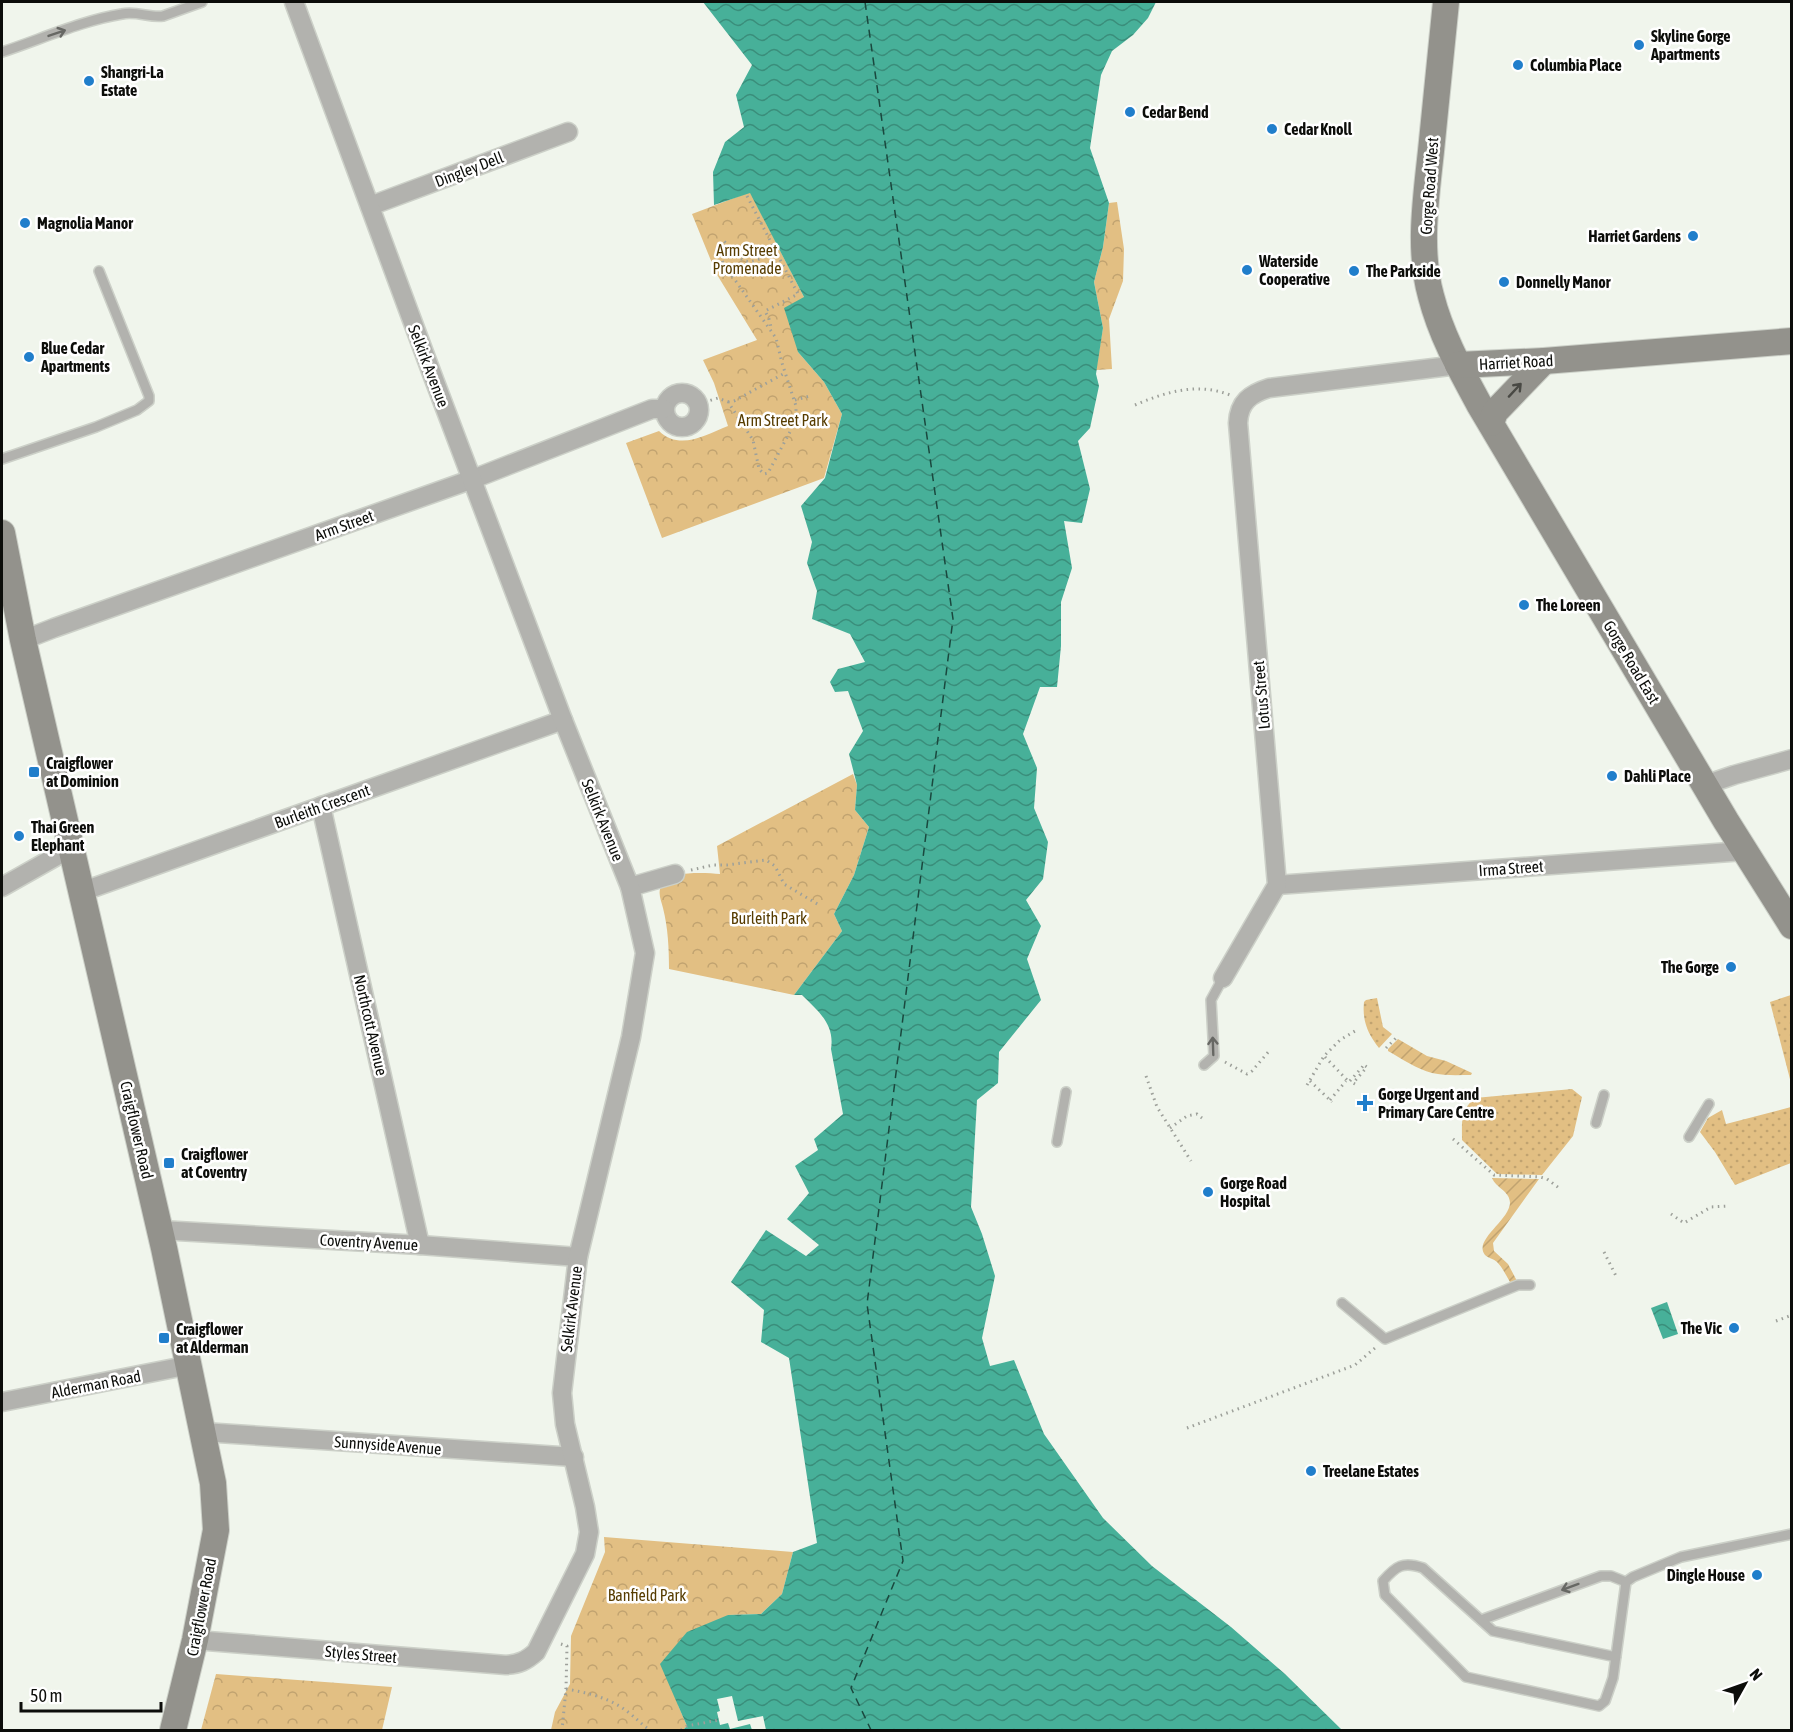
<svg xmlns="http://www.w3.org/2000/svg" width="1793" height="1732" viewBox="0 0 1793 1732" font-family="'Asap Condensed',sans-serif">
<defs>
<pattern id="grass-dots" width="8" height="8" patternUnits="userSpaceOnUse" patternTransform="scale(1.5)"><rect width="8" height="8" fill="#e2bf83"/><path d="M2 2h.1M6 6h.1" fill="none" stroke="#c1a370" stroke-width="1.8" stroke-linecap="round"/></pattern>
<pattern id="forest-crowns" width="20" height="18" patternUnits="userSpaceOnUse" patternTransform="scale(1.5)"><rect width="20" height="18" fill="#e2bf83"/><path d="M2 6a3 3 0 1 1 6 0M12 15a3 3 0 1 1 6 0" fill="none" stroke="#c1a370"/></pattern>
<pattern id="garden-furrows" width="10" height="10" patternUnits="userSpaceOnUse" patternTransform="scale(1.5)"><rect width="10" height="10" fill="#e2bf83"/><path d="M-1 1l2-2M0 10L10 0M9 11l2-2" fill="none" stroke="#c1a370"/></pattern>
<pattern id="water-waves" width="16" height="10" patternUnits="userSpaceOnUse" patternTransform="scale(1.5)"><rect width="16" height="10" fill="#47b099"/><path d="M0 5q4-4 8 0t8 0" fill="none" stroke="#3a8e7b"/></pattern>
</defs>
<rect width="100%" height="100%" fill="#f0f5ec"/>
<!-- grass -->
<g fill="url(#grass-dots)">
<path d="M1791,995H1792L1791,1083L1770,1002Z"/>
<path d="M1377,998L1383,1027L1392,1034L1379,1048C1368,1034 1362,1021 1364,1002L1366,1000Z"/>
<path d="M1572,1089L1582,1097L1573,1136L1542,1175L1497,1174L1462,1140C1462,1122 1460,1110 1475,1098Z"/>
<path d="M1791,1107V1163L1735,1185L1715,1152L1700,1132L1708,1118L1722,1110L1726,1124Z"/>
</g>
<!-- forest -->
<g fill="url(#forest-crowns)">
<path d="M750,192L804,297L798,352L824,382L842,414L824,478L662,538L626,443L659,431C680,451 705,435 728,426L714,383L703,360L757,340L716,273L692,214Z"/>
<path d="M1117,202L1124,249L1123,281L1109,319L1112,369L1096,370L1103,328L1094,282L1103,247L1109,203Z"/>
<path d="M853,774L857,785L855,810L869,827L854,875L834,914L842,931L794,995L669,969C669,948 668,928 663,908C661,900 657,892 662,885C671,870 705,873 720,874L717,846Z"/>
<path d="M604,1537L793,1552L782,1594L761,1614L728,1615L678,1705L687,1726L683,1730H551L555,1712L570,1684L571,1636L605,1552Z"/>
<path d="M216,1674L392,1687L382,1730H201Z"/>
</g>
<!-- garden -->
<g fill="url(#garden-furrows)">
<path d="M1398,1039L1427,1056L1446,1061L1472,1073L1471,1075C1459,1075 1445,1076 1432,1073C1417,1069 1402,1059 1388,1051V1049Z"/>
<path d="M1492,1178L1539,1179L1493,1243L1494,1251L1508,1264L1517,1281L1510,1282C1506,1275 1502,1267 1497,1262C1494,1259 1488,1258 1485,1255C1473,1240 1509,1221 1510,1203C1510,1191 1496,1188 1492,1178Z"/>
</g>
<!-- water -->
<g fill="url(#water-waves)">
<path d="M703,2H1156L1148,18L1133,35L1112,51L1101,75L1090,148L1109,203L1103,247L1094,282L1103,328L1096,374L1099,386L1090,428L1078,441L1090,489L1082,523L1064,521L1072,568L1061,602V646L1057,687H1040L1023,734L1037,768L1034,808L1048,842L1043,879L1026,900L1041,926L1027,959L1041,1000L999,1052L998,1083L977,1100L971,1207L982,1234L995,1276L982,1338L990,1366L1014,1360L1044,1434L1103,1518L1152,1566L1231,1627L1285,1674L1342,1730H683L687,1726L660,1664L687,1632L728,1615L761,1614L782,1594L793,1552L817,1543L789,1358L761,1342L764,1310L731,1282L766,1230L806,1256L819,1245L787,1219L809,1193L795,1166L818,1150L814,1139L843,1114L831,1049C835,1024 818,1011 802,995H794L842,931L834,914L854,875L869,827L855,810L857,785L849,754L863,731L848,691L835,692L830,682L838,669L865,662L850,634L812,619L817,591L807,563L812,542L801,506L825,478L842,414L824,382L798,352L784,308L804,297L750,193L714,205L713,172L725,142L744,127L736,95L752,65Z"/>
<path d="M1667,1302L1678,1334L1663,1339L1651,1308Z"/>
</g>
<!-- pier -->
<path fill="#f0f5ec" d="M732,1696L738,1721L763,1716L766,1730H752L750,1724L730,1729L728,1723L720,1725L717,1712L720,1711L717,1699Z"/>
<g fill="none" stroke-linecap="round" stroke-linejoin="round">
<!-- ferry -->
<path stroke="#1a483e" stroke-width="1.5" stroke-dasharray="8 6" stroke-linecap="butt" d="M865,2L953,619L867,1304L903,1561L851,1688L871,1730"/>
<!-- lane casing -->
<g stroke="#ccd0c8" stroke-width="12">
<g id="lane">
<path d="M2,52C39,40 83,20 122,14C137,11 150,18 163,16L202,2"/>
<path d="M2,459L96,427L137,410L149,401V396L99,271"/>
<path d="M1204,1065L1214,1056L1211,1000L1223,978"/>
<path d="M1596,1123L1604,1095"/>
<path d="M1689,1137L1709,1104"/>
<path d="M1057,1142L1066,1092"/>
<path d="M1342,1303L1385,1339L1518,1285H1530"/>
<path d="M1481,1620L1601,1576H1611L1626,1582"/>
<path d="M1616,1657L1493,1631L1423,1568C1403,1561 1396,1566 1383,1581L1385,1595L1466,1677L1599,1706L1605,1701L1613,1678L1626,1582L1633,1577L1681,1557L1792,1534"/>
</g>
</g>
<!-- street casing -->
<g stroke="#ccd0c8" stroke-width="21">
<g id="street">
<path d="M370,206L568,132"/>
<circle cx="682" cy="410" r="17"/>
<path d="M23,640L54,628L473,479L652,409H664"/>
<path d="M1705,785L1734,775L1792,759"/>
<path d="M321,806L420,1245"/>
<path d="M1277,885L1744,851"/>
<path d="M2,887L71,848"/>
<path d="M630,887L675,874"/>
<path d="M81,892L563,720"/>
<path d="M1223,978L1277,885L1238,423C1239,402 1250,394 1269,388L1458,365"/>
<path d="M160,1230L420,1245L578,1257"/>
<path d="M2,1402L190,1365"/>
<path d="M203,1432L574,1457"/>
<path d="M195,1640L506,1665C519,1664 526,1661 536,1652L585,1554L589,1532L585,1507L565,1424L562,1393L578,1257L631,1037L645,953L630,887L563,720L432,374L294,2"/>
</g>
</g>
<!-- secondary casing -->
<g stroke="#ccd0c8" stroke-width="28">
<g id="secondary">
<path d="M1446,2C1441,51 1436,101 1431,151C1426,198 1418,250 1431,296C1441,335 1460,369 1479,404L1726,821L1792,926"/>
<path d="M1458,365L1544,361L1792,341"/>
<path d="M1491,423L1495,412L1544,361"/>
<path d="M2,533L23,640L164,1248L213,1483L216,1530L195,1640L173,1730"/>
</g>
</g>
<!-- path -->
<g stroke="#9da09a" stroke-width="3" stroke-dasharray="1.5 4.5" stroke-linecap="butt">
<path d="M747,196L798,294L765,311L769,319L771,327"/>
<path d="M795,400L810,396"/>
<path d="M728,402L734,401L785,373"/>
<path d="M699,404L718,398L728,402L753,440L759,469L764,474L768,473L792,428L796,416V406L782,363L776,338L723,263C720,255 716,247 724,241C746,267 746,266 776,251"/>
<path d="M1135,405C1166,392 1197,382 1230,395"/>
<path d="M691,870L713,865H727L766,860L775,866L784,884L819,905"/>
<path d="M1386,1048L1398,1036"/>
<path d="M1325,1057L1349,1082L1364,1065"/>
<path d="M1225,1062L1247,1074L1252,1071L1270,1050"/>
<path d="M1146,1076L1157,1107L1191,1161"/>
<path d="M1310,1081L1332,1102"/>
<path d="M1355,1084L1353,1083L1367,1067L1364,1065"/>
<path d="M1307,1085L1324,1056L1340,1040L1355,1031"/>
<path d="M1330,1100L1346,1081"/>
<path d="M1170,1128L1187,1116L1197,1114L1202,1118"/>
<path d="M1453,1139L1494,1175L1540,1177L1547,1179L1559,1188"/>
<path d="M1671,1214L1684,1223L1711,1207L1729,1206"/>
<path d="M1604,1252L1617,1278"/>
<path d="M1776,1321L1792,1315"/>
<path d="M1187,1428L1355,1365L1375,1348"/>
<path d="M561,1644L567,1646L566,1689L562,1730"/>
<path d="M566,1689C589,1693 610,1698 628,1712C636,1718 642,1725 650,1730"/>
<path d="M681,1730L687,1726L719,1720"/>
</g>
<!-- lane -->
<use href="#lane" stroke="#b2b2ae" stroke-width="9"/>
<!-- street -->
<use href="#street" stroke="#b2b2ae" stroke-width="18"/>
<!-- secondary -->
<use href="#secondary" stroke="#93928c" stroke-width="26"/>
</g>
<!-- one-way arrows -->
<defs><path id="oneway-shaft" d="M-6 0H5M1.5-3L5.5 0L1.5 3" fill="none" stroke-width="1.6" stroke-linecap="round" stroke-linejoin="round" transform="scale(1.5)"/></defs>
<g stroke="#676864">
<use href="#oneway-shaft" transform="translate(57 33) rotate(-19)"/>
<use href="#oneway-shaft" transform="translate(1213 1046) rotate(-92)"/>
<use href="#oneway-shaft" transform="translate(1570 1587) rotate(160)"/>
</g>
<use stroke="#494944" href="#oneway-shaft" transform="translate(1515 390) rotate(-47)"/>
<!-- markers -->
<g fill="#207ecb" stroke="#fff" stroke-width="2">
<circle cx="1639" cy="45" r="6"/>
<circle cx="1518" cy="65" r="6"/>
<circle cx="89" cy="81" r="6"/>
<circle cx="1130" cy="112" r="6"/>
<circle cx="1272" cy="129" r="6"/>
<circle cx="25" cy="223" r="6"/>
<circle cx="1693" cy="236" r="6"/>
<circle cx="1247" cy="270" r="6"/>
<circle cx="1354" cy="271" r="6"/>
<circle cx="1504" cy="282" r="6"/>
<circle cx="29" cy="357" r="6"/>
<circle cx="1524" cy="605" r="6"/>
<rect x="28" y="766" width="12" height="12" rx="3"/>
<circle cx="1612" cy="776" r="6"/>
<circle cx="19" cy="836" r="6"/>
<circle cx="1731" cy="967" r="6"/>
<path d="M1362 1094h6v6h6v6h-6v6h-6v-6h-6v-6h6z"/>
<rect x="163" y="1157" width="12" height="12" rx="3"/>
<circle cx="1208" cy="1192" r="6"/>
<circle cx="1734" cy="1328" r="6"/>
<rect x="158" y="1332" width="12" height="12" rx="3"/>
<circle cx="1311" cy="1471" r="6"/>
<circle cx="1757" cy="1575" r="6"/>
</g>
<g text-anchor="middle" stroke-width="5" stroke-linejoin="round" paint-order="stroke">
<!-- poi labels -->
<g font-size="16" font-weight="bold" fill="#0c0d0a" stroke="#fff" text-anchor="start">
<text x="1651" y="42">Skyline Gorge<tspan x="1651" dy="18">Apartments</tspan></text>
<text x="1530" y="71">Columbia Place</text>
<text x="101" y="78">Shangri-La<tspan x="101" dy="18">Estate</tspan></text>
<text x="1142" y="118">Cedar Bend</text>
<text x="1284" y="135">Cedar Knoll</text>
<text x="37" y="229">Magnolia Manor</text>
<text x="1681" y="242" text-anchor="end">Harriet Gardens</text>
<text x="1259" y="267">Waterside<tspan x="1259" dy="18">Cooperative</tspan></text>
<text x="1366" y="277">The Parkside</text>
<text x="1516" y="288">Donnelly Manor</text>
<text x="41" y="354">Blue Cedar<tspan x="41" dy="18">Apartments</tspan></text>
<text x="1536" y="611">The Loreen</text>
<text x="46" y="769">Craigflower<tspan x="46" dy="18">at Dominion</tspan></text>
<text x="1624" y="782">Dahli Place</text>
<text x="31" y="833">Thai Green<tspan x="31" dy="18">Elephant</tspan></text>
<text x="1719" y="973" text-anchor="end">The Gorge</text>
<text x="1378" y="1100">Gorge Urgent and<tspan x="1378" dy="18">Primary Care Centre</tspan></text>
<text x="181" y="1160">Craigflower<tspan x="181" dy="18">at Coventry</tspan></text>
<text x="1220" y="1189">Gorge Road<tspan x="1220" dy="18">Hospital</tspan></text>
<text x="1722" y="1334" text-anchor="end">The Vic</text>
<text x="176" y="1335">Craigflower<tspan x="176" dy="18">at Alderman</tspan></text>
<text x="1323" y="1477">Treelane Estates</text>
<text x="1745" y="1581" text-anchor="end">Dingle House</text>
</g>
<!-- street labels -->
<g font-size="16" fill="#0c0d0a" stroke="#fff">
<text transform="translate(469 169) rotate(-21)" y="6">Dingley Dell</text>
<text transform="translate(1429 186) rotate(-86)" y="6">Gorge Road West</text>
<text transform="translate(1516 362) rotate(-3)" y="6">Harriet Road</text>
<text transform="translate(429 366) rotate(69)" y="6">Selkirk Avenue</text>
<text transform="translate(344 525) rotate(-20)" y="6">Arm Street</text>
<text transform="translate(1632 662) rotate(59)" y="6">Gorge Road East</text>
<text transform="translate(1261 695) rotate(-95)" y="6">Lotus Street</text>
<text transform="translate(322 806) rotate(-20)" y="6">Burleith Crescent</text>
<text transform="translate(603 820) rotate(68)" y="6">Selkirk Avenue</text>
<text transform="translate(1511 868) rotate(-4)" y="6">Irma Street</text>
<text transform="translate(371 1025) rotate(77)" y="6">Northcott Avenue</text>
<text transform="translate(137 1130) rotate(77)" y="6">Craigflower Road</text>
<text transform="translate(369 1242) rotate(3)" y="6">Coventry Avenue</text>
<text transform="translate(571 1309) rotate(-83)" y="6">Selkirk Avenue</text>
<text transform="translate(96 1384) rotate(-11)" y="6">Alderman Road</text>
<text transform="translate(388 1445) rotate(4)" y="6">Sunnyside Avenue</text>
<text transform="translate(201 1607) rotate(-79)" y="6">Craigflower Road</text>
<text transform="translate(361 1654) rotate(5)" y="6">Styles Street</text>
</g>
<!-- park labels -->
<g font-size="16" fill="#573c00" stroke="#fff">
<text x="747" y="256">Arm Street<tspan x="747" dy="18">Promenade</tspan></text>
<text x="783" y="426">Arm Street Park</text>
<text x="769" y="924">Burleith Park</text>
<text x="647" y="1601">Banfield Park</text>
</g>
</g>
<!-- border -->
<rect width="1793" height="1732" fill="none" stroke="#0c0d0a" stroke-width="6"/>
<!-- north arrow -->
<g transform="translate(1745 1684) rotate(50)" stroke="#ffffff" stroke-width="4.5" paint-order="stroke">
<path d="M0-4.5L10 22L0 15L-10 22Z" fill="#0c0d0a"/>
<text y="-9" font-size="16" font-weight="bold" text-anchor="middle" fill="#0c0d0a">N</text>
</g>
<!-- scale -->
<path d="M21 1702v9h140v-9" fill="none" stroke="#0c0d0a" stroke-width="3"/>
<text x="30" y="1702" font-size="18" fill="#0c0d0a" stroke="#ffffff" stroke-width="4.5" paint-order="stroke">50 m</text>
</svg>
